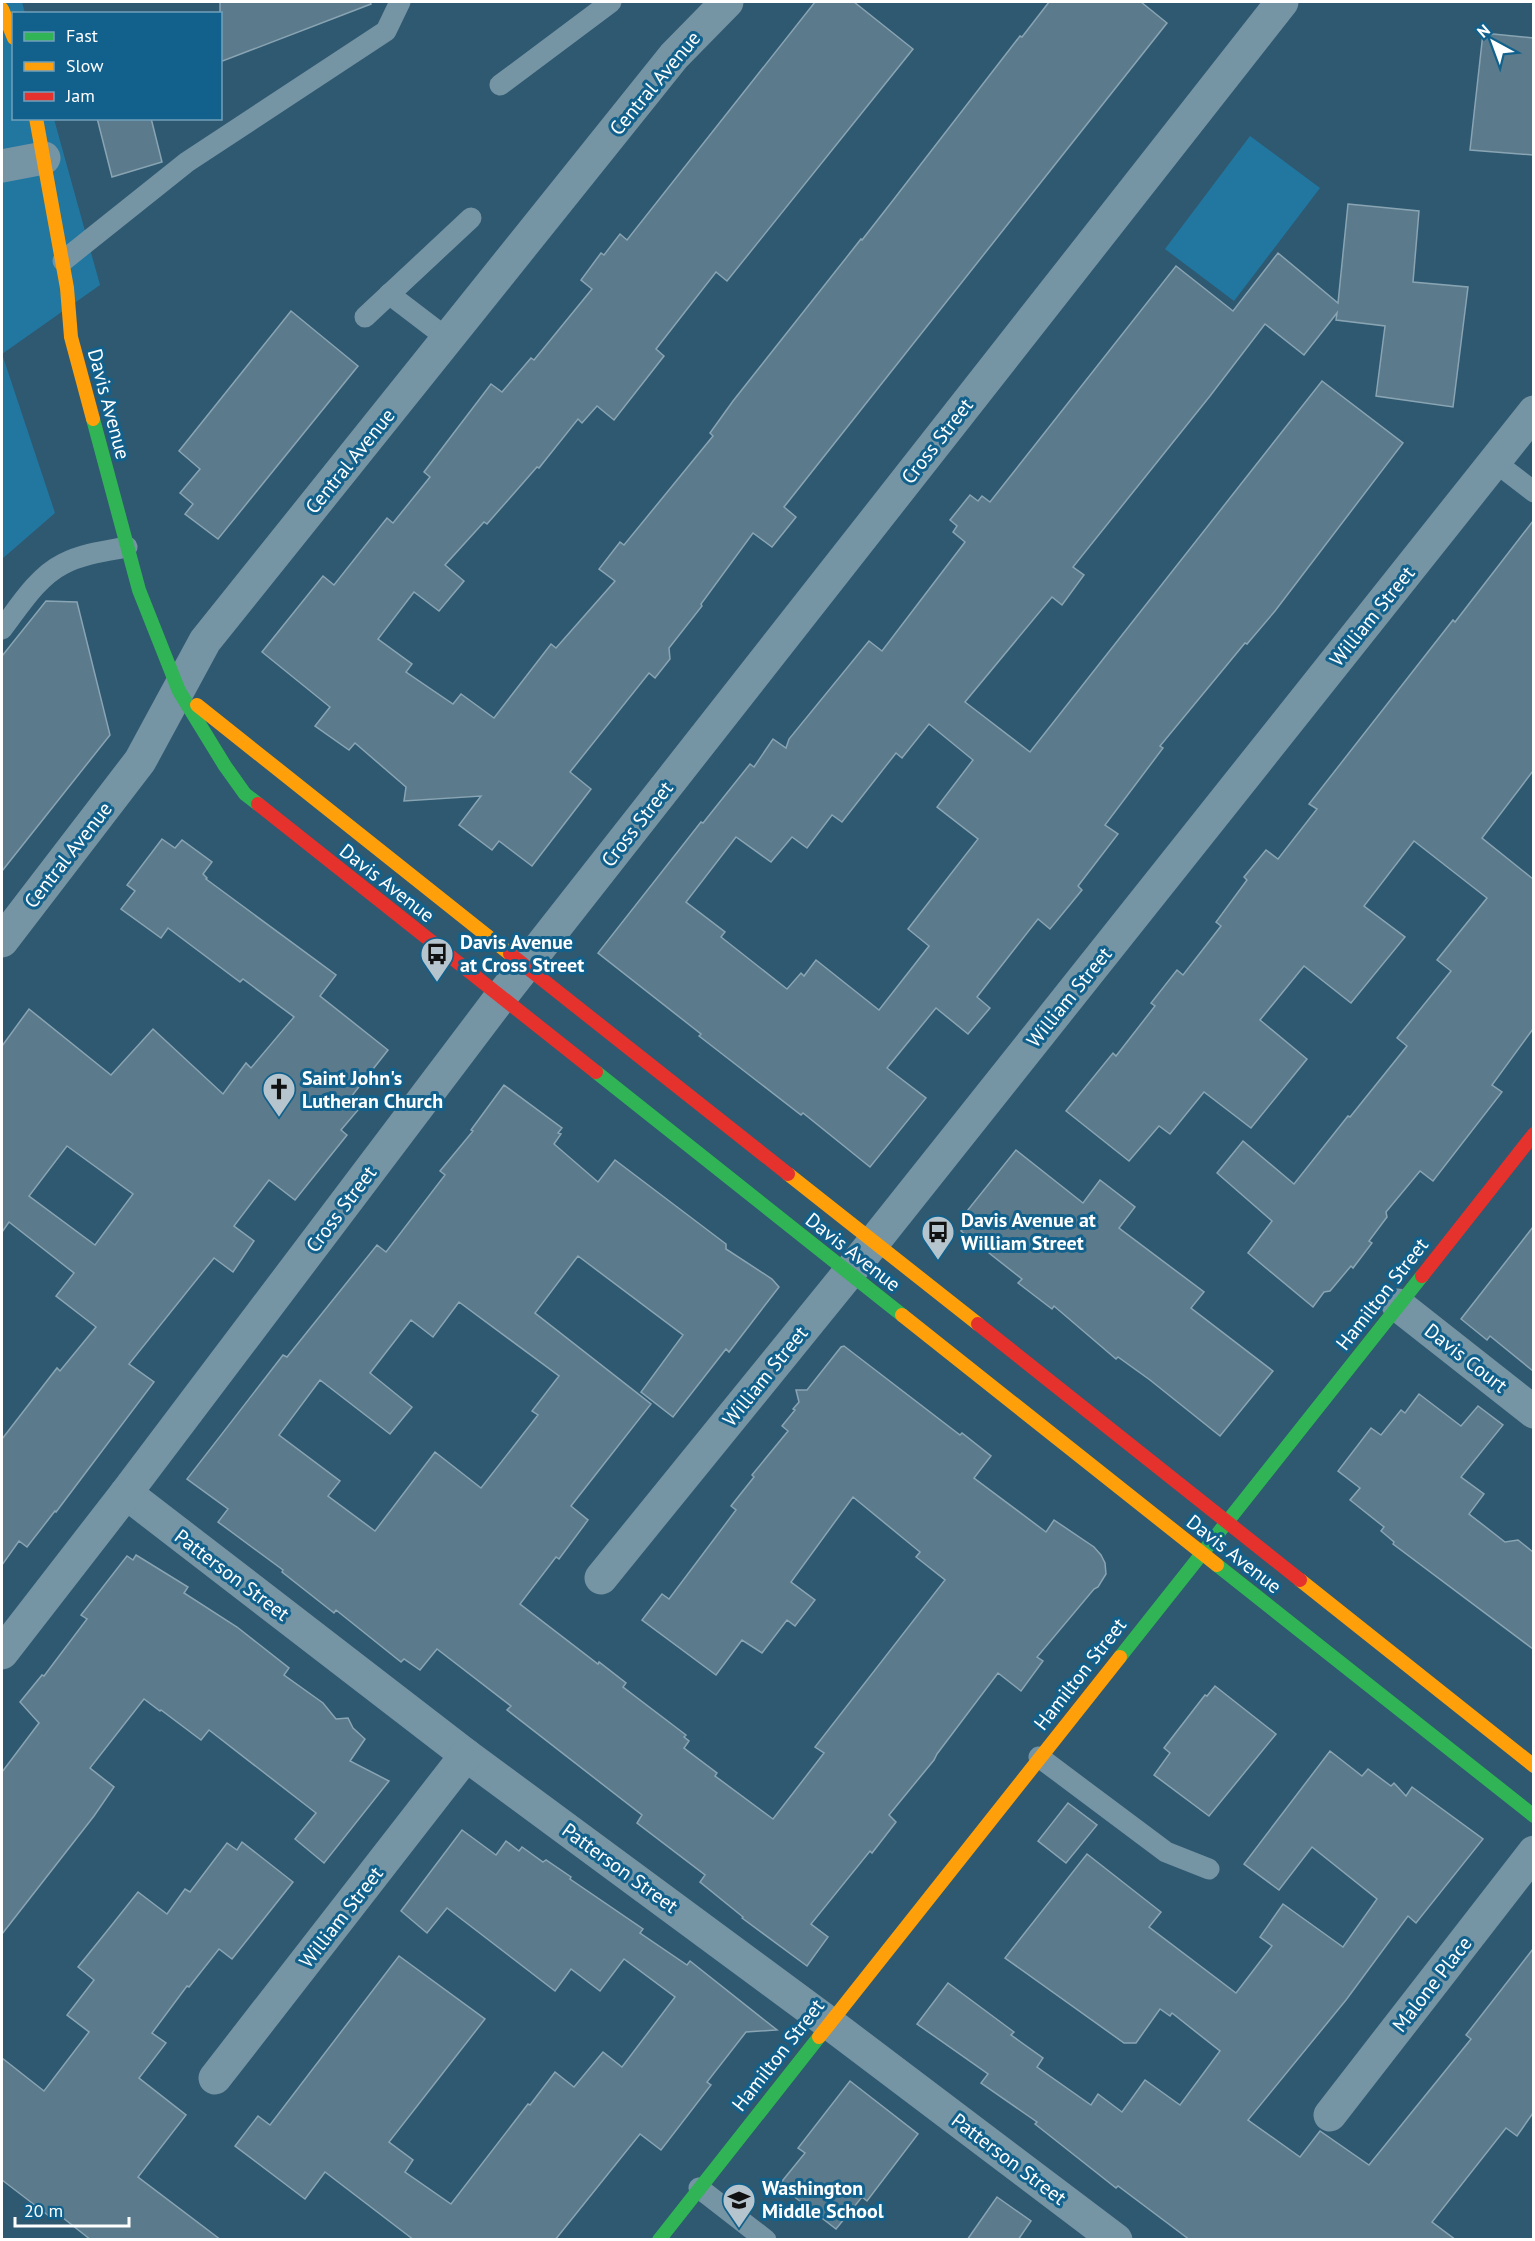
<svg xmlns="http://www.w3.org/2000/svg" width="1535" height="2241" viewBox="0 0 1535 2241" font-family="'PT Sans',sans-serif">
<rect width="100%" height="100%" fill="#2e5970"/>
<!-- green -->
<g fill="#2277a1">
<path d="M2,2H22L25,13L14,14V118L54,119L100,285L2,354L55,513L2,559Z"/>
<path d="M1250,136L1320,188L1234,301L1165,249Z"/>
</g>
<!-- building -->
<g fill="#5b7b8c" stroke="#89a4b3" stroke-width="1.5" fill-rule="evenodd">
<path d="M220,2H370L371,4L220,62Z"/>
<path d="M815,2H854L913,49L727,281L716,272L656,349L664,356L614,420L597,406L582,423L578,419L539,468L537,467L487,524L484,522L445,565L464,581L439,611L414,592L378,639L412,664L406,672L453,704L461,694L494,718L551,644L556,648L615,581L599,569L620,542L624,545L713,436L710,433L733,401L861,239L862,240L894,199L1020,36L1022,37L1049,2H1141L1167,23L784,507L796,517L772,547L753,533L701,604L702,606L669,648L670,659L655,678L649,673L570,772L591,789L532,866L499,841L492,850L459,825L481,796L404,801L406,787L355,743L349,750L315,726L330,707L262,652L323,576L334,585L387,518L393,523L430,477L424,472L491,384L502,392L531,358L534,360L592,289L581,280L601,253L604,255L620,234L627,240Z"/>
<path d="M1483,33L1533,38V155L1470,150Z"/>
<path d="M97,118H151L162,162L112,177Z"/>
<path d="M1348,204L1419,211L1413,282L1468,287L1453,407L1376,396L1385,326L1336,320L1337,313L1304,355L1265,324L1210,396L1073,567L1084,575L1062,605L1052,597L965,702L1030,752L1322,381L1403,443L1275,611L1247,644L1245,643L1160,746L1163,748L1105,825L1118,834L1078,886L1082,890L1050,929L1038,919L977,997L990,1008L968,1034L936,1008L887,1068L926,1098L870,1167L803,1113L801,1115L699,1036L701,1034L598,953L701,822L703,823L750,764L754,767L773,739L786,748L789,739L869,641L882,651L965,542L953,532L957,526L950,520L970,495L978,501L982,496L990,502L1176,266L1233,311L1278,253L1338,303ZM929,724L973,760L937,807L978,839L908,929L929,946L879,1010L816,960L804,976L801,973L787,989L721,937L725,932L686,902L736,837L771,862L792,837L807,848L832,815L842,822L896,753L902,758Z"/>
<path d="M291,311L358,366L218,539L185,514L193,504L180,493L200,469L179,451Z"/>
<path d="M1533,521V771L1482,838L1533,879V1029L1492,1085L1502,1092L1433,1181L1420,1171L1386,1212L1387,1217L1369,1241L1372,1243L1353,1268L1351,1266L1330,1291L1324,1292L1313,1307L1248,1253L1272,1221L1217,1173L1243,1141L1294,1184L1348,1116L1350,1117L1407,1046L1397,1038L1451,971L1437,960L1487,898L1414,841L1364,906L1405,937L1351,1003L1304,966L1260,1020L1307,1059L1251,1128L1204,1092L1170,1134L1159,1126L1129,1161L1066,1111L1113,1053L1116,1056L1155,1006L1151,1003L1177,970L1183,975L1221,926L1216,922L1247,880L1244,877L1266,850L1278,859L1317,809L1309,804L1453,620L1455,622Z"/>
<path d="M46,601L77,602L110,735L2,871V656Z"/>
<path d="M162,839L175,848L182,840L212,862L203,874L207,878L206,879L336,975L320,996L388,1050L347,1102L358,1110L341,1130L347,1135L295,1200L269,1180L234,1226L254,1241L233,1272L214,1258L129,1364L154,1382L56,1512L55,1511L27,1547L19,1541L2,1565V1439L57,1368L60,1371L96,1327L56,1296L74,1273L9,1222L2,1232V1046L29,1009L111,1075L153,1029L223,1094L246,1063L251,1068L294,1017L243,979L240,982L168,928L161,938L121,909L135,891L127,885ZM67,1146L133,1194L95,1245L29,1196Z"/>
<path d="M504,1085L562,1128L558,1133L561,1134L554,1144L598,1182L615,1160L726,1244V1249L772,1279L779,1287L729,1352L726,1349L673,1417L641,1392L683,1335L578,1256L535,1313L651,1404L571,1506L588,1520L559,1559L556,1557L520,1604L598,1664L599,1662L626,1683L623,1687L686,1735L684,1737L689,1741L684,1748L717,1773L715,1776L773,1819L824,1753L815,1747L945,1580L916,1557L920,1552L853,1497L791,1582L815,1600L795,1626L787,1620L762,1653L742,1640L716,1675L642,1620L662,1594L669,1599L736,1510L731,1506L754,1477L752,1475L788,1431L782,1426L795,1410L793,1409L799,1402L796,1390H807L841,1347L844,1346L960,1435L962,1433L991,1456L974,1478L1046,1532L1054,1520L1094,1547L1101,1555L1105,1563L1106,1574L1098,1587L1094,1589L1037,1657L1043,1661L1021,1691L998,1673L937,1754L934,1760L889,1815L896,1822L872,1853L870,1851L811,1924L828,1937L807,1966L742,1918L743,1917L700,1882L705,1875L637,1823L642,1815L507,1710L511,1706L437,1649L420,1670L404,1659L401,1662L336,1610L334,1613L282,1572L283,1570L218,1522L228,1509L187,1479L283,1355L287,1357L377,1245L386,1252L445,1175L440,1171L473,1131L471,1130ZM459,1302L559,1376L532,1411L538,1415L481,1488L435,1452L375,1531L328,1496L340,1481L279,1435L320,1380L390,1434L412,1407L370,1373L411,1320L433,1337Z"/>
<path d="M1016,1150L1083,1203L1100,1180L1135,1207L1119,1228L1204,1292L1191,1308L1273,1371L1220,1436L1150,1380L1118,1357L1116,1359L1054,1306L1052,1309L1018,1283L1022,1279L961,1231L970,1221L963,1216Z"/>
<path d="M1533,1227V1371L1490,1336L1487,1340L1461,1319Z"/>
<path d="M1419,1394L1461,1426L1478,1406L1503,1425L1461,1477L1484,1494L1469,1514L1505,1542L1518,1540L1533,1552V1649L1393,1544L1394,1542L1381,1531L1384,1527L1350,1500L1360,1488L1338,1471L1371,1428L1381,1435L1401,1410L1405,1413Z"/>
<path d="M136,1555L188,1587L184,1593L237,1627L289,1668L284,1675L323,1703L336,1719L348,1718L353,1728L365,1739L350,1761L389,1781L324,1863L295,1839L316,1813L209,1730L201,1740L161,1710L160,1711L144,1699L90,1768L114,1787L94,1816L2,1934V1772L39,1723L20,1702L42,1675L44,1676L87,1619L81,1615L127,1556L133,1560Z"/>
<path d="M1215,1686L1276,1734L1209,1816L1154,1775L1170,1753L1164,1748L1205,1695L1207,1696Z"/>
<path d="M1330,1751L1362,1776L1368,1769L1391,1786L1394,1783L1406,1796L1412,1787L1483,1839L1416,1923L1408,1916L1346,2000L1248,2120L1300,2157L1320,2131L1369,2165L1471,2039L1466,2035L1533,1949V2113L1517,2136L1506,2128L1432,2222L1456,2240H1190L1118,2186L1116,2188L1035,2124L1037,2122L981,2083L988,2074L917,2024L948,1983L1014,2032L1011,2035L1043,2058L1037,2067L1091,2105L1098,2094L1122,2112L1145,2080L1180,2105L1220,2051L1172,2013L1170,2016L1160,2009L1136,2043H1124L1005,1958L1087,1854L1161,1912L1149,1927L1236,1993L1272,1946L1260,1937L1283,1904L1343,1947L1377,1899L1312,1847L1279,1890L1244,1864Z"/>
<path d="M1068,1803L1097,1825L1066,1863L1038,1841Z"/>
<path d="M462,1830L496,1855L506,1841L519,1851L522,1847L543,1862L546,1860L571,1877L570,1879L643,1929L640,1933L687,1965L690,1961L777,2030L746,2032L707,2082L711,2085L661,2150L640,2134L555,2240H414L325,2172L305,2199L235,2146L258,2116L270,2125L399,1956L485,2019L389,2142L413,2160L405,2172L451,2204L528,2104L530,2105L555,2072L574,2087L603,2052L622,2067L675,1997L624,1959L600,1991L571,1969L555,1991L447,1908L427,1933L401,1911Z"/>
<path d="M242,1842L293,1882L232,1959L219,1949L189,1987L187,1986L152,2033L166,2043L139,2078L186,2115L138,2177L221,2240H91L53,2210L49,2216L2,2180V2058L44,2091L89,2032L67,2015L94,1980L78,1967L107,1931L138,1892L167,1914L185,1889L190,1892L227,1843L237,1850Z"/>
<path d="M850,2081L918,2134L867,2201L862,2197L836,2229L779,2185L805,2153L798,2148Z"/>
<path d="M997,2197L1031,2221L1018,2240H967Z"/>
</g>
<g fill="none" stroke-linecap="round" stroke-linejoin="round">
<!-- lane -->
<g stroke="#7594a4" stroke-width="21">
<path d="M500,85L611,2"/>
<path d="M63,261L187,162L386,31L400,2"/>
<path d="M389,294L448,339"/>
<path d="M365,317L471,218"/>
<path d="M1495,462L1534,492"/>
<path d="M2,629C19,607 37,577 63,564C82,554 105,551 127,547"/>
<path d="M1039,1757L1166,1852L1209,1869"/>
<path d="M699,2188L766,2240"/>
</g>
<!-- street -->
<g stroke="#7594a4" stroke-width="33">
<path d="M2,166L44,158"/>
<path d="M2,941L140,761L205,641L674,56L727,2"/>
<path d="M1398,1305L1534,1412"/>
<path d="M126,1493L466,1755L829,2023L1116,2240"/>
<path d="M601,1578L873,1243L1534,412"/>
<path d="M2,1653L126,1493L500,998L1282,2"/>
<path d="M215,2078L466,1755"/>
<path d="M1330,2115L1534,1852"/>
</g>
<!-- fast -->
<g stroke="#30b455" stroke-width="14">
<path d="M93,419L139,590L179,691L225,766L245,794L258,804"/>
<path d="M596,1072L902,1315"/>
<path d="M1217,1565L1534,1816"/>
<path d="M1120,1657L1422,1276"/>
<path d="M659,2240L819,2037"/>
</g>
<!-- slow -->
<g stroke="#ff9f0a" stroke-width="14">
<path d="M2,9L14,38"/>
<path d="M36,118L67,288L71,337L93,419"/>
<path d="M197,705L510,954"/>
<path d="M788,1174L978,1324"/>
<path d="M902,1315L1217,1565"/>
<path d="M1300,1580L1534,1766"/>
<path d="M819,2037L1120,1657"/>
</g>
<!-- jam -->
<g stroke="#e5322d" stroke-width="14">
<path d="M258,804L596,1072"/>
<path d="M510,954L788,1174"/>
<path d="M1422,1276L1534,1134"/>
<path d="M978,1324L1300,1580"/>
</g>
</g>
<!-- icons -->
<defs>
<g id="bus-pin" transform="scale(1.725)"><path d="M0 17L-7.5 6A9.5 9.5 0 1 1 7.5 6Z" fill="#b6c5cd" stroke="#12618c"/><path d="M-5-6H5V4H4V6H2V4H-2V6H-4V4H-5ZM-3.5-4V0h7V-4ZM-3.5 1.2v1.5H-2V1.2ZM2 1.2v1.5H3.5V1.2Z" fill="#111"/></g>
<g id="church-pin" transform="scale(1.725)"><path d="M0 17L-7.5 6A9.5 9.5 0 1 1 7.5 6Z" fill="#b6c5cd" stroke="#12618c"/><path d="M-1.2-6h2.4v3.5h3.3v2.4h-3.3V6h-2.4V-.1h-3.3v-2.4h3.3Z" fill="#111"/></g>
<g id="school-pin" transform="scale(1.725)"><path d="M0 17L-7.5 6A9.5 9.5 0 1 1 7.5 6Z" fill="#b6c5cd" stroke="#12618c"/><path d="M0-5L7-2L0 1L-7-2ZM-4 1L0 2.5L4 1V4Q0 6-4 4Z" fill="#111"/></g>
</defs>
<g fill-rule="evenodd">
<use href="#bus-pin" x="437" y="954"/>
<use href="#church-pin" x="279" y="1089"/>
<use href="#bus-pin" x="938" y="1232"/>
<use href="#school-pin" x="739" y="2200"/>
</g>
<g text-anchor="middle" stroke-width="6" stroke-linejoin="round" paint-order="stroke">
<!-- street labels -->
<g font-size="20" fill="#fff" stroke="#12618c">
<text transform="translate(655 83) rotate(-50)" y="7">Central Avenue</text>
<text transform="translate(109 404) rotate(75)" y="7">Davis Avenue</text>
<text transform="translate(937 441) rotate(-52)" y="7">Cross Street</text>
<text transform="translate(350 461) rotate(-51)" y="7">Central Avenue</text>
<text transform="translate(1372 616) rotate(-51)" y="7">William Street</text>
<text transform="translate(637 824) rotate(-52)" y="7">Cross Street</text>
<text transform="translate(68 855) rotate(-52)" y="7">Central Avenue</text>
<text transform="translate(387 883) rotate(38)" y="7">Davis Avenue</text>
<text transform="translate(1069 997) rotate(-51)" y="7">William Street</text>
<text transform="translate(341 1209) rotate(-53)" y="7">Cross Street</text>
<text transform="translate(853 1252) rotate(38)" y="7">Davis Avenue</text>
<text transform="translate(1382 1294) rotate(-52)" y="7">Hamilton Street</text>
<text transform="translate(1466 1358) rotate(38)" y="7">Davis Court</text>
<text transform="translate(765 1376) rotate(-51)" y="7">William Street</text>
<text transform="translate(1234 1554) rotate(38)" y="7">Davis Avenue</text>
<text transform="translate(232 1575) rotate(37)" y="7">Patterson Street</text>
<text transform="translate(1080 1674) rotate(-52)" y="7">Hamilton Street</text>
<text transform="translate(620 1868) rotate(36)" y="7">Patterson Street</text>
<text transform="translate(341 1917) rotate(-52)" y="7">William Street</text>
<text transform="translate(1432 1984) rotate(-52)" y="7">Malone Place</text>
<text transform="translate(778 2055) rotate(-52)" y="7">Hamilton Street</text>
<text transform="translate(1009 2159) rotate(37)" y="7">Patterson Street</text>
</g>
<!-- poi labels -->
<g font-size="20" font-weight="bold" fill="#fff" stroke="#12618c" text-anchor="start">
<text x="460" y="949">Davis Avenue<tspan x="460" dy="23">at Cross Street</tspan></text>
<text x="302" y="1085">Saint John's<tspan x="302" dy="23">Lutheran Church</tspan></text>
<text x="961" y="1227">Davis Avenue at<tspan x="961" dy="23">William Street</tspan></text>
<text x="762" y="2195">Washington<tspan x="762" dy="23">Middle School</tspan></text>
</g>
</g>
<!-- border -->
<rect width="1535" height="2241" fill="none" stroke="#ffffff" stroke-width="6"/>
<!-- legend -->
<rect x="12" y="12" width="210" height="108" fill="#12618c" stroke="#71a0ba" stroke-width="1.5"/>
<rect x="24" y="32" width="30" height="9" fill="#30b455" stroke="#71a0ba" stroke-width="1.5"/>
<text x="66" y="42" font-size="18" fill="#ffffff">Fast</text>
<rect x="24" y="62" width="30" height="9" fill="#ff9f0a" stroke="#71a0ba" stroke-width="1.5"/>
<text x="66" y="72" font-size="18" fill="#ffffff">Slow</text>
<rect x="24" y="92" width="30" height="9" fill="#e5322d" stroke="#71a0ba" stroke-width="1.5"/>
<text x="66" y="102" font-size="18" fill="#ffffff">Jam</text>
<!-- north arrow -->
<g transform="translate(1493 42) rotate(319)" stroke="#12618c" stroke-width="4.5" paint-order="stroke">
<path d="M0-4.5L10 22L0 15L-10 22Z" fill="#ffffff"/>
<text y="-9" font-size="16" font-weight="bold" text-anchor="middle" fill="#ffffff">N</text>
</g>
<!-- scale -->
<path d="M15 2217v9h114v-9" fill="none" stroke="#ffffff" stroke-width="3"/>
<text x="24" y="2217" font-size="18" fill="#ffffff" stroke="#12618c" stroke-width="4.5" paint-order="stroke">20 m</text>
</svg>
